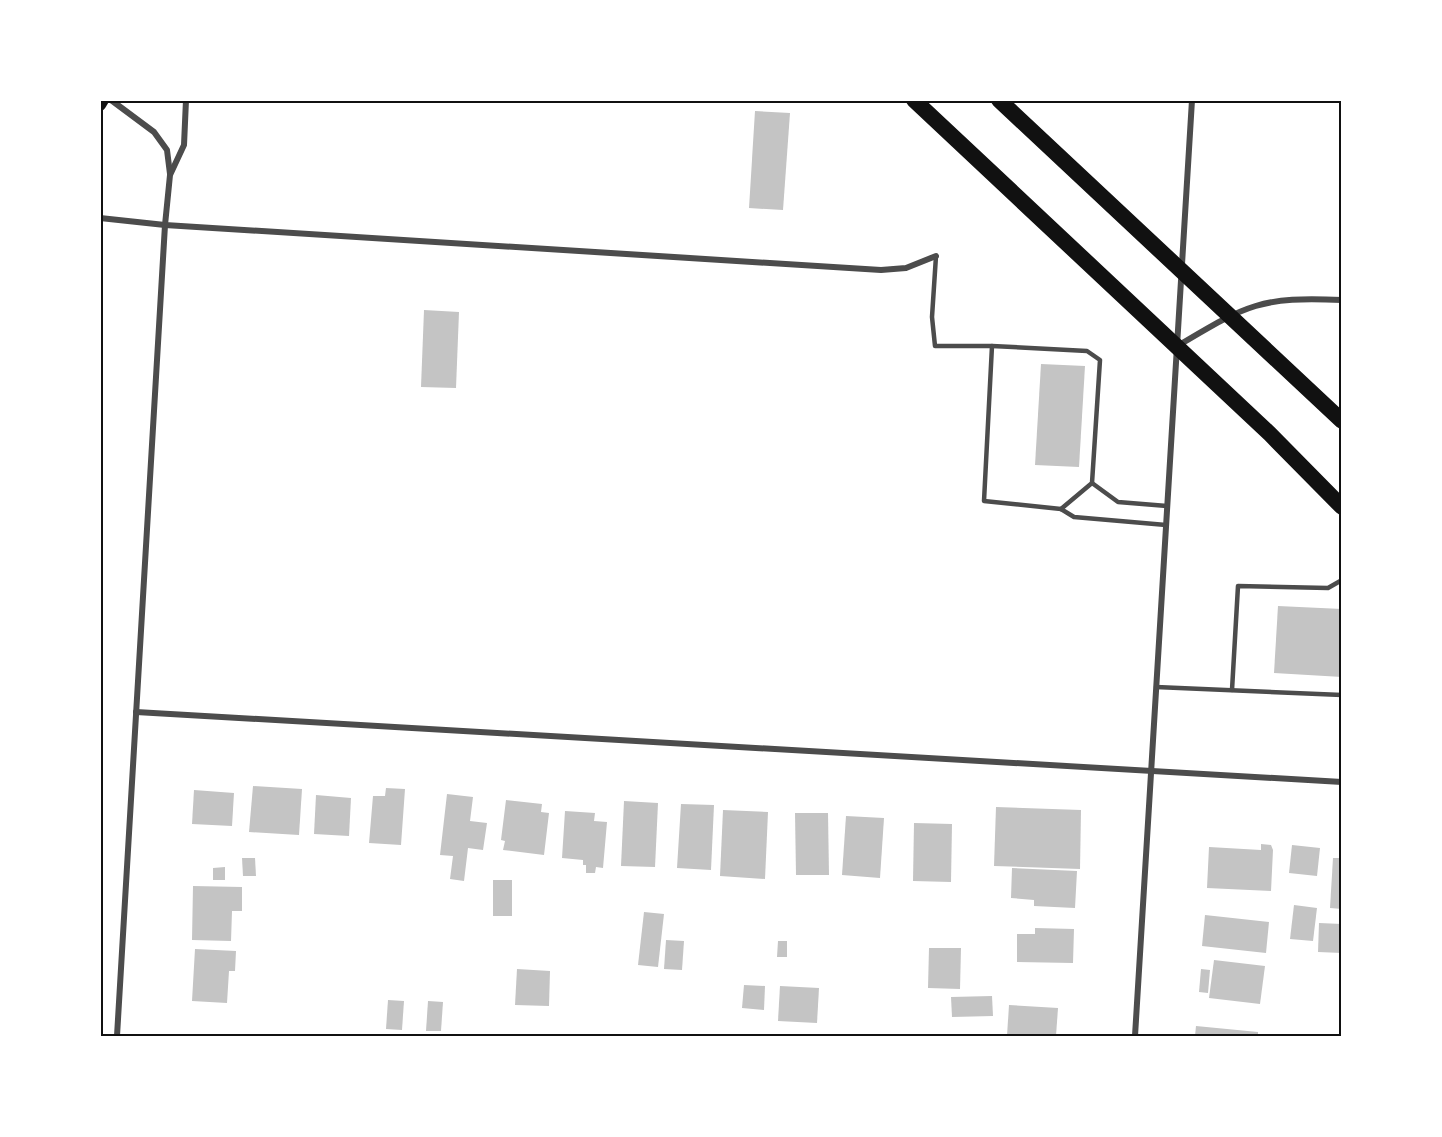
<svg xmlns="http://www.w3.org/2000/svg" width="1442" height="1137" viewBox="0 0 1442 1137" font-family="'Space Grotesk',sans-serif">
<rect width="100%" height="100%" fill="#fff"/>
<!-- building -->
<g fill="#c4c4c4">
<path d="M755,111L790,113L783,210L749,208Z"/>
<path d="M424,310L459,312L456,388L421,387Z"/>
<path d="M1041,364L1085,366L1079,467L1035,465Z"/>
<path d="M1278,606L1342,609V677L1274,673Z"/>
<path d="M253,786L302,789L299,835L249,832Z"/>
<path d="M386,788L405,789L401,845L369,843L373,796H385Z"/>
<path d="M194,790L234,793L232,826L192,824Z"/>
<path d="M447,794L473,797L470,821L487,823L483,850L468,848L464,881L450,879L453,856L440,855Z"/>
<path d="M316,795L351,798L349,836L314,834Z"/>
<path d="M506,800L542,804L541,812L549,813L544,855L503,850L505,841L501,840Z"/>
<path d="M624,801L658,803L655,867L621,866Z"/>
<path d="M681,804L714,805L711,870L677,868Z"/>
<path d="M996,807L1081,810L1080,869L994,866Z"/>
<path d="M723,810L768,812L765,879L720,876Z"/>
<path d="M565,811L595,813L594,821L607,822L603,868L596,867L595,873H586V865H583V860L562,858Z"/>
<path d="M795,813H828L829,875H796Z"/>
<path d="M846,816L884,818L880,878L842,875Z"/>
<path d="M914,823L952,824L951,882L913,881Z"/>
<path d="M1261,844L1271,845L1273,850L1271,891L1207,888L1209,847L1261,850Z"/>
<path d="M1292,845L1320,848L1317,876L1289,873Z"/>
<path d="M242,858H255L256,876H243Z"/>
<path d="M1333,858H1342V909L1330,908Z"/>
<path d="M225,867V880H213V868Z"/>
<path d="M1012,868L1077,871L1075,908L1034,906V900L1011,898Z"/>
<rect x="493" y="880" width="19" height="36"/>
<path d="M193,886L242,887V911H232L231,941L192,940Z"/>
<path d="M1294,905L1317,908L1313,941L1290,939Z"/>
<path d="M644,912L664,914L658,967L638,965Z"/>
<path d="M1205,915L1269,922L1266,953L1202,946Z"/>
<path d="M1319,923L1342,924V953L1318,952Z"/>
<path d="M1035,928L1074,929L1073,963L1017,962V934H1035Z"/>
<path d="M666,940L684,941L682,970L664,969Z"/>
<path d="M778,941H787V957H777Z"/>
<path d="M929,948H961L960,989L928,988Z"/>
<path d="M195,949L236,951L235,971H229L227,1003L192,1001Z"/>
<path d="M1214,960L1265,966L1260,1004L1209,998Z"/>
<path d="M517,969L550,971L549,1006L515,1005Z"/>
<path d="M1201,969L1210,970L1208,993L1199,992Z"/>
<path d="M744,985L765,986L764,1010L742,1008Z"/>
<path d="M780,986L819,988L817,1023L778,1021Z"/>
<path d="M992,996L993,1016L952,1017L951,997Z"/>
<path d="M388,1000L404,1001L402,1030L386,1029Z"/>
<path d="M428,1001L443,1002L441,1031H426Z"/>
<path d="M1009,1005L1058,1008L1056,1036H1007Z"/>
<path d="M1196,1026L1258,1032V1036H1195Z"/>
</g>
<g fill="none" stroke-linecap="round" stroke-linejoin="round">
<!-- service -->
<g stroke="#4c4c4c" stroke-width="4.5">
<path d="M936,256L932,317L935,346H992L984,501L1061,509L1074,517L1166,525"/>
<path d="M992,346L1087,351L1100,360L1092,483L1061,509"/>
<path d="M1092,483L1118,502L1167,506"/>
<path d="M1156,687L1342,695"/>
<path d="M1232,690L1238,586L1328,588L1342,580"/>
</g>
<!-- minor -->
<g stroke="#4c4c4c" stroke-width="6">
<path d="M111,100L154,132L167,150L170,174"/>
<path d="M100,218L165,225L881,270L906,268L936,256"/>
<path d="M1179,345C1246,305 1262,296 1342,300"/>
<path d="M136,712L1342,782"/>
<path d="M117,1036L165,225L170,175L184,145L186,100"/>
<path d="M1135,1036L1192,100"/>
</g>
<!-- secondary -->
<path stroke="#111" stroke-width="12" d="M100,105L103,100"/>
<!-- trunk -->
<g stroke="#111" stroke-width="16">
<path d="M914,100L1270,434L1342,507"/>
<path d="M999,100L1342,421"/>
</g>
</g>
<!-- border -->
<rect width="1442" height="1137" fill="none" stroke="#ffffff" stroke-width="204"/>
<rect x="102" y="102" width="1238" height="933" fill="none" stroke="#111" stroke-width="2"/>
</svg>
